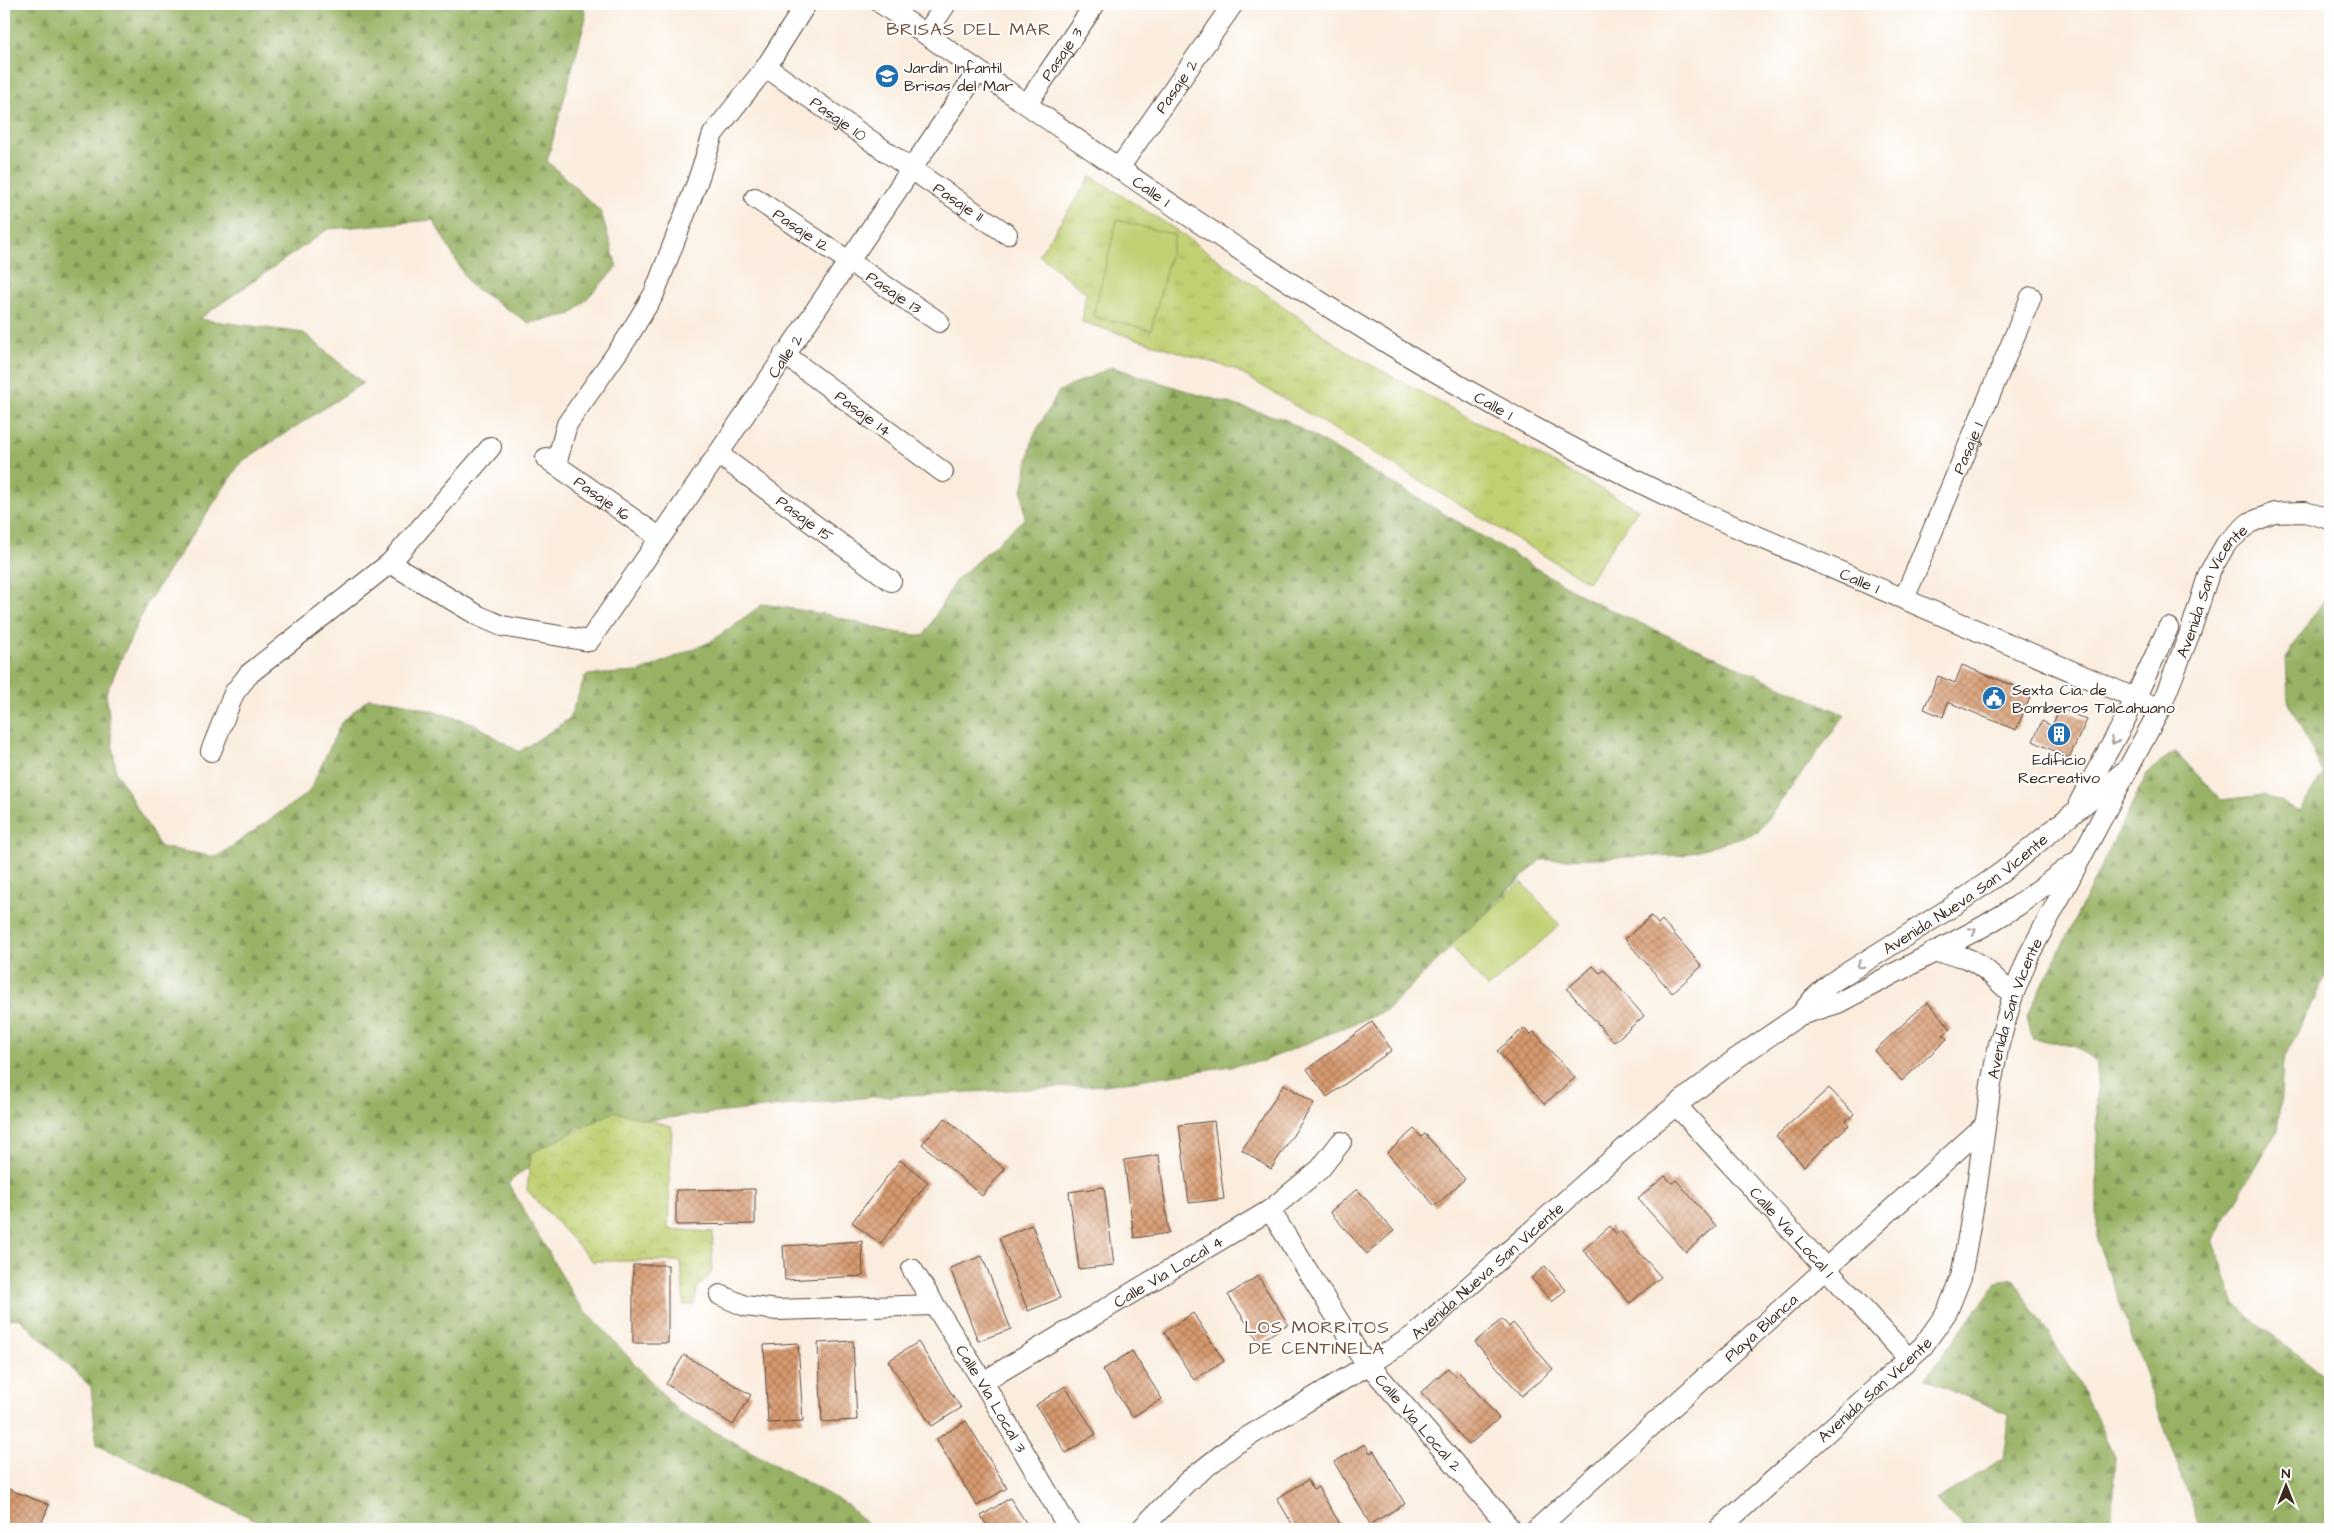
<svg xmlns="http://www.w3.org/2000/svg" width="2334" height="1533" viewBox="0 0 2334 1533" font-family="'Architects Daughter',sans-serif">
<defs>
<pattern id="grass-tufts" width="24" height="20" patternUnits="userSpaceOnUse" patternTransform="scale(1.25)"><rect width="24" height="20" fill="#c0d073"/><path d="M3 7l-1-3M5 7V3M7 7l1-3M15 17l-1-3M17 17v-4M19 17l1-3" fill="none" stroke="#a6b363"/></pattern>
<pattern id="forest-firs" width="22" height="20" patternUnits="userSpaceOnUse" patternTransform="scale(1.25)"><rect width="22" height="20" fill="#98b265"/><path d="M5 1l3.5 6h-7zM16 11l3.5 6h-7z" fill="#7d9153"/></pattern>
<pattern id="park-crowns" width="20" height="18" patternUnits="userSpaceOnUse" patternTransform="scale(1.25)"><rect width="20" height="18" fill="#c0d073"/><path d="M2 6a3 3 0 1 1 6 0M12 15a3 3 0 1 1 6 0" fill="none" stroke="#a6b363"/></pattern>
<pattern id="building-cross-hatch" width="8" height="8" patternUnits="userSpaceOnUse" patternTransform="scale(1.25)"><rect width="8" height="8" fill="#d79a6f"/><path d="M0 0l8 8M0 8l8-8" fill="none" stroke="#b07e5b"/></pattern>
</defs>
<rect width="100%" height="100%" fill="#fff"/>
<filter id="ink" filterUnits="userSpaceOnUse"><feTurbulence type="fractalNoise" baseFrequency=".02" numOctaves="2"/><feDisplacementMap in="SourceGraphic" scale="10" xChannelSelector="R" yChannelSelector="G"/><feConvolveMatrix kernelMatrix="1 2 1 2 8 2 1 2 1" color-interpolation-filters="sRGB"/></filter>
<filter id="wash" filterUnits="userSpaceOnUse"><feTurbulence type="fractalNoise" baseFrequency=".0096" numOctaves="4" result="noise"/><feDisplacementMap in="SourceGraphic" scale="20" xChannelSelector="R" yChannelSelector="G"/><feGaussianBlur stdDeviation="1.12" result="paint"/><feColorMatrix in="noise" values="0 0 0 0 0 0 0 0 0 0 0 0 0 0 0 0 0 1.4 0 .05"/><feComposite in="paint" operator="in"/></filter>
<g filter="url(#wash)">
<rect width="100%" height="100%" fill="#faedde"/>
<!-- grass -->
<path fill="url(#grass-tufts)" stroke="#7e7d48" d="M1091,176L1178,231L1349,353L1638,509L1588,582L1234,369L1082,322L1086,293L1039,255Z"/>
<!-- forest -->
<g fill="url(#forest-firs)" stroke="#6a6e42">
<path d="M4,4H583L586,18L547,161L601,212L617,267L572,314L529,323L470,285L433,220L328,229L199,319L304,333L363,383L241,462L146,605L106,693L116,772L160,847L217,857L309,792L341,723L369,698L401,702L473,723L519,752L569,719L586,675L639,672L710,642L763,604L829,615L893,632L924,636L955,581L1025,518L1022,491L1033,437L1059,391L1112,367L1196,394L1284,419L1593,602L1845,715L1758,832L1683,855L1540,860L1387,1010L1264,1061L1105,1085L871,1097L578,1127L508,1183L576,1300L679,1412L846,1504L872,1529H275L97,1445L91,1387L19,1318L4,1319Z"/>
<path d="M2330,591V967L2283,1061L2279,1127L2213,1239L2234,1305L2330,1380V1529H2201L2097,1240V1063L2074,1045L2032,1039L2027,1016L2148,772L2175,751L2221,800L2264,795L2300,811L2323,773L2288,701L2286,657Z"/>
<path d="M2013,1278L2077,1379L2115,1457L2111,1529H1987L1963,1527L1936,1500L2003,1459L2009,1414L1925,1379L1997,1282Z"/>
</g>
<!-- park -->
<path fill="url(#park-crowns)" stroke="#7e7d48" d="M614,1112L672,1126L668,1229L713,1232L712,1272L697,1289L694,1305H684L681,1261H592L527,1190L531,1153Z"/>
<!-- pitch -->
<g fill="#c0d073" stroke="#7e7d48">
<path d="M1117,220L1175,235L1151,330L1093,316Z"/>
<path d="M1522,882L1560,925L1488,988L1450,945Z"/>
</g>
<g id="blocks">
<!-- building -->
<g fill="url(#building-cross-hatch)">
<path d="M1962,665L2032,693L2016,730L1948,702L1943,717L1924,709L1938,676L1955,683Z"/>
<path d="M2060,708L2087,720L2069,758L2033,741L2042,721L2052,726Z"/>
<path d="M1651,916L1658,924L1662,920L1702,966L1672,993L1625,939Z"/>
<path d="M1593,966L1600,973L1604,970L1644,1016L1614,1042L1567,989Z"/>
<path d="M1927,1002L1951,1029L1943,1035L1947,1039L1902,1081L1874,1051Z"/>
<path d="M1372,1022L1392,1050L1327,1097L1307,1069Z"/>
<path d="M1524,1028L1530,1035L1534,1032L1575,1078L1544,1104L1497,1051Z"/>
<path d="M1284,1084L1314,1103L1271,1169L1242,1150Z"/>
<path d="M1829,1088L1854,1114L1846,1121L1849,1125L1804,1166L1776,1136Z"/>
<path d="M945,1118L1005,1169L982,1196L922,1144Z"/>
<path d="M1214,1121L1224,1199L1189,1203L1179,1125Z"/>
<path d="M1414,1129L1421,1137L1425,1134L1465,1179L1435,1206L1387,1153Z"/>
<path d="M1159,1155L1169,1233L1134,1238L1124,1160Z"/>
<path d="M900,1160L928,1182L880,1244L852,1222Z"/>
<path d="M1665,1176L1672,1183L1676,1180L1716,1226L1686,1252L1638,1199Z"/>
<path d="M1104,1187L1114,1265L1079,1269L1069,1192Z"/>
<path d="M755,1189V1224L676,1225V1190Z"/>
<path d="M1357,1189L1394,1231L1367,1254L1330,1212Z"/>
<path d="M1032,1225L1060,1298L1028,1311L999,1238Z"/>
<path d="M1610,1226L1616,1234L1620,1231L1661,1277L1630,1303L1583,1250Z"/>
<path d="M862,1241L863,1276L785,1280L783,1246Z"/>
<path d="M982,1256L1011,1329L978,1341L950,1268Z"/>
<rect x="633" y="1265" width="35" height="78"/>
<path d="M1545,1266L1566,1290L1552,1302L1531,1278Z"/>
<path d="M1258,1276L1288,1324L1259,1342L1228,1295Z"/>
<path d="M1193,1313L1224,1361L1194,1380L1164,1332Z"/>
<path d="M1502,1319L1509,1327L1513,1323L1553,1369L1522,1396L1475,1342Z"/>
<path d="M853,1341L857,1420L822,1422L818,1343Z"/>
<path d="M918,1342L961,1408L932,1426L888,1361Z"/>
<path d="M798,1343L803,1421L768,1423L764,1345Z"/>
<path d="M1132,1351L1162,1399L1132,1417L1102,1370Z"/>
<path d="M684,1355L751,1395L733,1425L666,1384Z"/>
<path d="M1448,1368L1455,1376L1459,1372L1499,1418L1469,1445L1421,1392Z"/>
<path d="M1065,1386L1096,1434L1066,1453L1036,1405Z"/>
<path d="M966,1421L1007,1488L977,1506L936,1439Z"/>
<path d="M1365,1444L1370,1453L1374,1451L1405,1504L1370,1524L1334,1462Z"/>
<path d="M1308,1480L1313,1489L1318,1487L1343,1529H1295L1277,1498Z"/>
<path d="M4,1487L49,1505L39,1529H4Z"/>
<path d="M1010,1498L1030,1529H989L981,1516Z"/>
</g>
</g>
</g>
<g filter="url(#ink)">
<use href="#blocks" fill-opacity="0" stroke="#58473b" stroke-width="1"/>
<g fill="none" stroke-linecap="round" stroke-linejoin="round">
<!-- minor casing -->
<g stroke="#58473b" stroke-width="22">
<g id="minor">
<path id="s1" d="M882,4C1053,122 1223,245 1402,352C1497,409 1594,461 1694,509L2160,709"/>
<path d="M926,34L946,4"/>
<path id="s2" d="M766,67L911,169L1007,234"/>
<path id="s3" d="M1027,104L1095,4"/>
<path id="s4" d="M1119,168L1233,4"/>
<path id="s5" d="M755,198L939,322"/>
<path id="s6" d="M784,354L943,472"/>
<path id="s7" d="M718,454L891,581"/>
<path id="s8" d="M546,458L659,537"/>
<path d="M556,465L567,424L626,340L654,294L697,183L713,134L766,67L806,4"/>
<path d="M390,563L491,447"/>
<path id="s9" d="M1904,599L2031,297"/>
<path id="s10" d="M211,751L234,693L249,674L390,563L479,616L502,626L589,641L718,454L978,71"/>
<path d="M2080,801L2124,722L2168,628"/>
<path d="M1931,953C1977,954 1981,966 2013,995"/>
<path id="s11" d="M1800,1015L1813,999L1831,983L1955,905L2002,872L2121,774"/>
<path id="s12" d="M1676,1105L1909,1359"/>
<path id="s13" d="M1270,1210L1358,1352L1511,1529"/>
<path id="s14" d="M912,1269L983,1382L1069,1529"/>
<path d="M720,1295L745,1306L778,1310L934,1305"/>
<path id="s15" d="M983,1382L1270,1210L1320,1169L1341,1142"/>
<path id="s16" d="M1141,1529L1188,1481L1234,1445L1368,1365L1413,1336L1651,1125L1737,1058L1800,1015L1838,1003L1984,926L2017,906L2074,863"/>
<path id="s17" d="M1537,1529L1985,1125"/>
<path id="s18" d="M1719,1529L1923,1346L1947,1312L1961,1277L1976,1192L1991,1084L1999,1044L2013,995L2029,955L2160,709L2191,630L2209,573L2226,544L2249,523L2274,513L2305,512L2330,519"/>
</g>
</g>
<!-- minor -->
<use href="#minor" stroke="#fff" stroke-width="20"/>
</g>
<!-- one-way arrows -->
<defs><path id="oneway-chevron" d="M-2-3.5L2.5 0L-2 3.5" fill="none" stroke-width="1.6" stroke-linecap="round" stroke-linejoin="round" transform="scale(1.25)"/></defs>
<g stroke="#a79f9a">
<use href="#oneway-chevron" transform="translate(2114 741) rotate(118)"/>
<use href="#oneway-chevron" transform="translate(1973 931) rotate(-27)"/>
<use href="#oneway-chevron" transform="translate(1860 965) rotate(148)"/>
</g>
</g>
<!-- icons -->
<defs>
<g id="school-disc" transform="scale(1.25)"><circle r="9.5" fill="#1f6fb2" stroke="#fff"/><path d="M0-5L7-2L0 1L-7-2ZM-4 1L0 2.5L4 1V4Q0 6-4 4Z" fill="#fff"/></g>
<g id="civic-disc" transform="scale(1.25)"><circle r="9.5" fill="#1f6fb2" stroke="#fff"/><path d="M-.6-6.5H3V-4.5H.6V-3L4-1V1h2V6H-6V1h2V-1L-.6-3ZM-1.2 2.5V6h2.4V2.5Z" fill="#fff"/></g>
<g id="building-disc" transform="scale(1.25)"><circle r="9.5" fill="#1f6fb2" stroke="#fff"/><path d="M-4-6H4V6H1V3H-1V6H-4ZM-2.5-4.3h1.7v1.8h-1.7ZM.8-4.3h1.7v1.8H.8ZM-2.5-1h1.7V.8h-1.7ZM.8-1h1.7V.8H.8Z" fill="#fff"/></g>
</defs>
<g fill-rule="evenodd">
<use href="#school-disc" x="887" y="76"/>
<use href="#civic-disc" x="1994" y="698"/>
<use href="#building-disc" x="2059" y="734"/>
</g>
<g text-anchor="middle" stroke-width="4" stroke-linejoin="round" paint-order="stroke">
<!-- street labels -->
<g font-size="16" fill="#3b2a1e" stroke="#fff">
<text dy="6" stroke="none"><textPath href="#s3" startOffset="61">Pasaje 3</textPath></text>
<text dy="6" stroke="none"><textPath href="#s4" startOffset="100">Pasaje 2</textPath></text>
<text dy="6" stroke="none"><textPath href="#s2" startOffset="89">Pasaje 10</textPath></text>
<text dy="6" stroke="none"><textPath href="#s1" startOffset="328">Calle 1</textPath></text>
<text dy="6" stroke="none"><textPath href="#s2" startOffset="235">Pasaje 11</textPath></text>
<text dy="6" stroke="none"><textPath href="#s5" startOffset="56">Pasaje 12</textPath></text>
<text dy="6" stroke="none"><textPath href="#s5" startOffset="168">Pasaje 13</textPath></text>
<text dy="6" stroke="none"><textPath href="#s10" startOffset="829">Calle 2</textPath></text>
<text dy="6" stroke="none"><textPath href="#s1" startOffset="732">Calle 1</textPath></text>
<text dy="6" stroke="none"><textPath href="#s6" startOffset="99">Pasaje 14</textPath></text>
<text dy="6" stroke="none"><textPath href="#s9" startOffset="164">Pasaje 1</textPath></text>
<text dy="6" stroke="none"><textPath href="#s8" startOffset="69">Pasaje 16</textPath></text>
<text dy="6" stroke="none"><textPath href="#s7" startOffset="108">Pasaje 15</textPath></text>
<text dy="6" stroke="none"><textPath href="#s1" startOffset="1138">Calle 1</textPath></text>
<text dy="6" stroke="none"><textPath href="#s18" startOffset="1092">Avenida San Vicente</textPath></text>
<text dy="6" stroke="none"><textPath href="#s11" startOffset="206">Avenida Nueva San Vicente</textPath></text>
<text dy="6" stroke="none"><textPath href="#s18" startOffset="628">Avenida San Vicente</textPath></text>
<text dy="6" stroke="none"><textPath href="#s12" startOffset="172">Calle Via Local 1</textPath></text>
<text dy="6" stroke="none"><textPath href="#s16" startOffset="434">Avenida Nueva San Vicente</textPath></text>
<text dy="6" stroke="none"><textPath href="#s15" startOffset="216">Calle Via Local 4</textPath></text>
<text dy="6" stroke="none"><textPath href="#s17" startOffset="301">Playa Blanca</textPath></text>
<text dy="6" stroke="none"><textPath href="#s18" startOffset="209">Avenida San Vicente</textPath></text>
<text dy="6" stroke="none"><textPath href="#s14" startOffset="152">Calle Via Local 3</textPath></text>
<text dy="6" stroke="none"><textPath href="#s13" startOffset="260">Calle Via Local 2</textPath></text>
</g>
<!-- poi labels -->
<g font-size="16" fill="#3b2a1e" stroke="#fff" text-anchor="start">
<text x="904" y="73">Jardín Infantil<tspan x="904" dy="18">Brisas del Mar</tspan></text>
<text x="2012" y="695">Sexta Cia. de<tspan x="2012" dy="18">Bomberos Talcahuano</tspan></text>
<text x="2059" y="765" text-anchor="middle">Edificio<tspan x="2059" dy="18">Recreativo</tspan></text>
</g>
<!-- neighbourhood labels -->
<g font-size="18" letter-spacing="1" fill="#72513a" stroke="#fff">
<text x="969" y="35">BRISAS DEL MAR</text>
<text x="1317" y="1333">LOS MORRITOS<tspan x="1317" dy="21">DE CENTINELA</tspan></text>
</g>
</g>
<!-- margin -->
<rect width="2334" height="1533" fill="none" stroke="#fff" stroke-width="20"/>
<!-- north arrow -->
<g transform="translate(2286 1486)" stroke="#ffffff" stroke-width="4" paint-order="stroke">
<path d="M0-4L9 19L0 12L-9 19Z" fill="#3b2a1e"/>
<text y="-8" font-size="14" font-weight="bold" text-anchor="middle" fill="#3b2a1e">N</text>
</g>
</svg>
